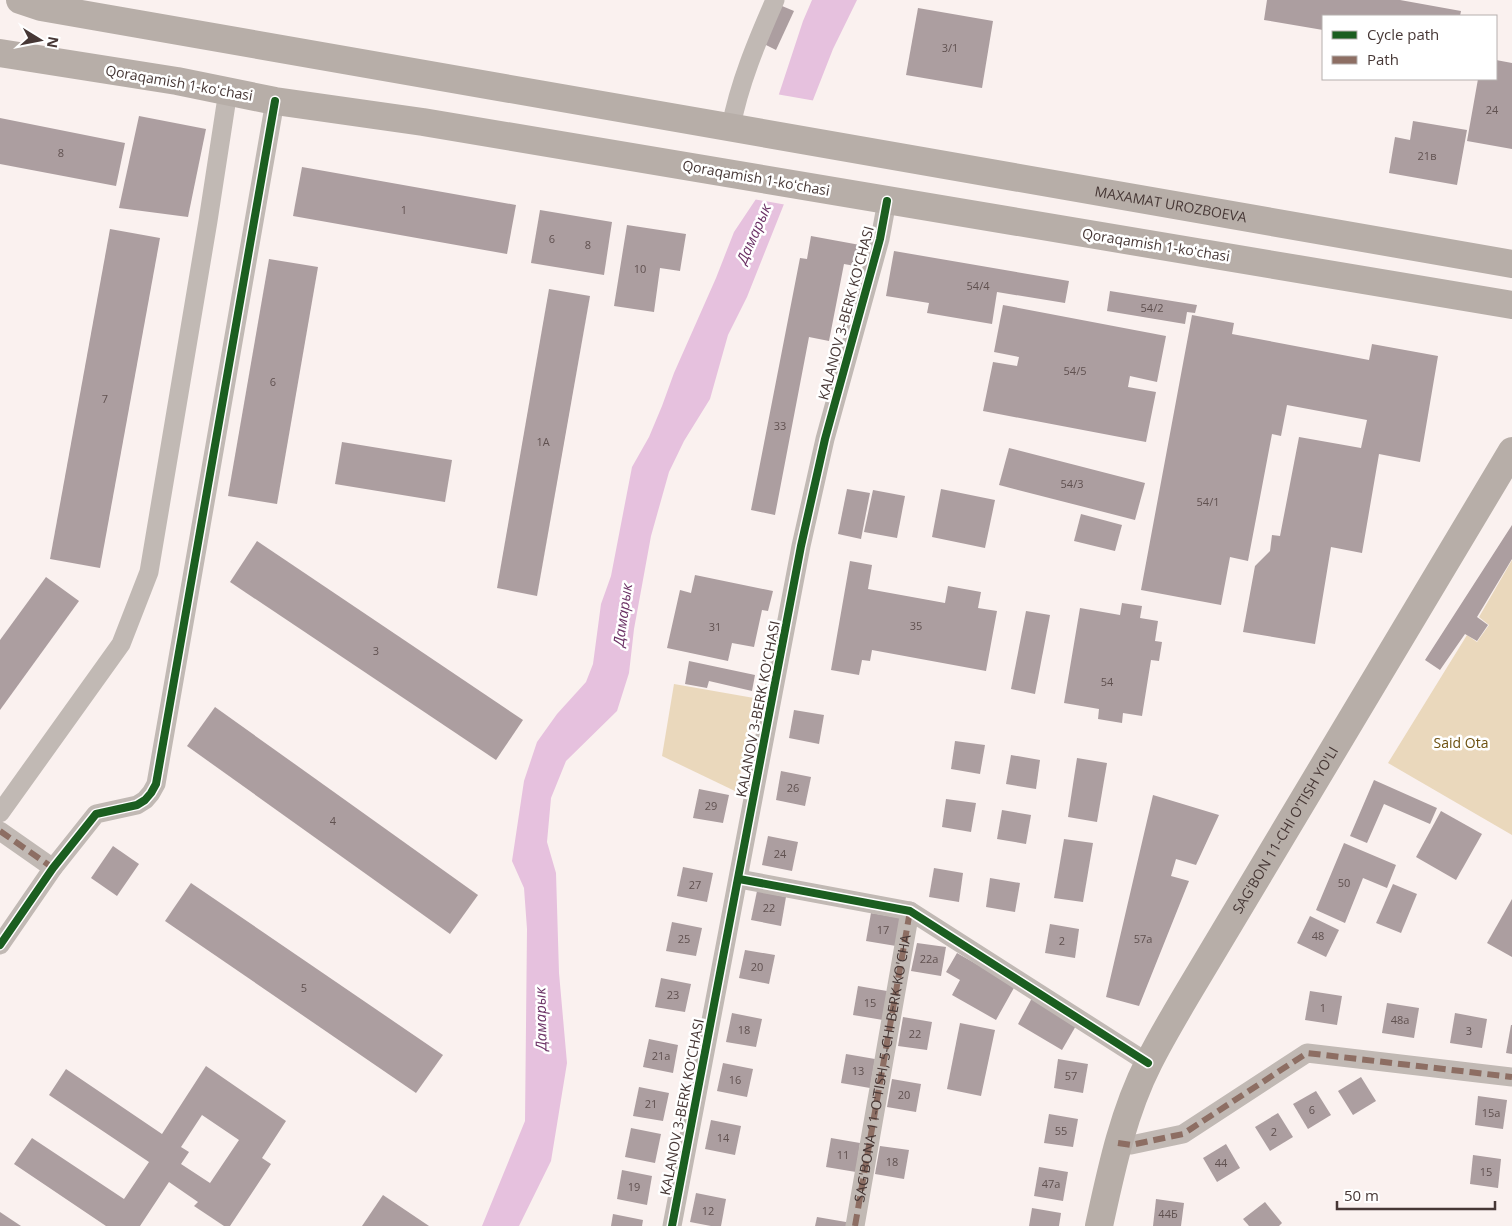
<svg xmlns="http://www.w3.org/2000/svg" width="1512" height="1226" viewBox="0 0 1512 1226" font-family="'Open Sans',sans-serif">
<rect width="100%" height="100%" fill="#faf1ef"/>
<!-- green -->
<g fill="#ead8bc">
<path d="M1512,560V835L1388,763L1467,635L1477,642L1489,625L1479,617Z"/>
<path d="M674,684L754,698L737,792L662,756Z"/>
</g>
<!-- water -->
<path fill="#e6c1de" d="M812,0H857L833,49L813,100L784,204L747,297L728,335L710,399L684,441L669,472L651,536L634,629L629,673L617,711L566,761L551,798L547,842L556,873L559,973L567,1063L551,1161L519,1226H482L525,1121L527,929L524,888L512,861L524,781L537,742L557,714L586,682L593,664L601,604L611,576L632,467L649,437L662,406L674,373L716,278L734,232L756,199L779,94L803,21Z"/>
<!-- pier -->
<path fill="#faf1ef" d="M776,94L816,101L787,205L753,199Z"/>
<!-- building -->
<g fill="#ac9ea0" fill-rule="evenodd">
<path d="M1267,0H1400L1461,11L1460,16H1323V30L1264,20Z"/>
<path d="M782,6L794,11L776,50L764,44Z"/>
<path d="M918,8L993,21L982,88L906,75Z"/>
<path d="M1496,60L1512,63V149L1467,141L1478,79H1496Z"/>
<path d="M139,116L206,129L188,217L119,208Z"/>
<path d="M0,118L125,143L116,186L0,164Z"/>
<path d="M1413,121L1467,130L1457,185L1389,173L1395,137L1410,140Z"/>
<path d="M302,167L516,205L507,254L293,216Z"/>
<path d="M540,210L612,222L604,275L531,263Z"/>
<path d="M627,225L686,234L680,271L660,268L654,312L614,306Z"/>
<path d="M110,229L160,238L100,568L50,559Z"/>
<path d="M811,236L860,245L855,266L844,264L829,341L809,337L775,515L751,510L800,258L807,259Z"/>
<path d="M894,251L1069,281L1065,303L997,292L992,324L927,313L929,303L886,296Z"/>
<path d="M269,259L318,267L277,504L228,496Z"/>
<path d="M549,289L590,296L537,596L497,588Z"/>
<path d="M1110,291L1197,305L1195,313L1187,312L1185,324L1107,311Z"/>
<path d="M1003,305L1166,336L1157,382L1130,376L1128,387L1156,392L1146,442L983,411L993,362L1017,366L1019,357L994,352Z"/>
<path d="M1192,315L1234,323L1232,334L1369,360L1372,344L1438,356L1420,462L1379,454L1362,553L1331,547L1315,644L1243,632L1255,566L1270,551L1272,535L1280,536L1299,437L1361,448L1367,420L1287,405L1281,436L1272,434L1248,561L1230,557L1221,605L1141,590Z"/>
<path d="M342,442L452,460L445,502L335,484Z"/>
<path d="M1009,448L1145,483L1135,520L999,485Z"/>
<path d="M847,489L870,493L861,539L838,534Z"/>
<path d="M941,489L995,500L985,548L932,537Z"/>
<path d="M873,490L905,496L897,538L864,532Z"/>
<path d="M1081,514L1122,525L1115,551L1074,541Z"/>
<path d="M1512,525V559L1477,617L1488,625L1477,641L1465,634L1440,670L1425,660Z"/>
<path d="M257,541L523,720L496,760L230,582Z"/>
<path d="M850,561L872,565L868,589L945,603L948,586L981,592L978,608L997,611L986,671L872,650L870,661L862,660L859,675L831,670Z"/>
<path d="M695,575L773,591L768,611L762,610L754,647L732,643L728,661L667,648L680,590L691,593Z"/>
<path d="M46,577L79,601L0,710V640Z"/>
<path d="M1122,603L1142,606L1140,618L1158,621L1155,641L1162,642L1159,661L1151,660L1142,716L1123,713L1122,723L1098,719L1099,709L1064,703L1080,608L1120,615Z"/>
<path d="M1026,611L1050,615L1035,694L1011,689Z"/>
<path d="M689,661L755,675L752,691L709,681L707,688L685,684Z"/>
<path d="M215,707L478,895L450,934L187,746Z"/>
<path d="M794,710L824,715L819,744L789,738Z"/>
<path d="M955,741L985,745L980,774L951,769Z"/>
<path d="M1011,755L1040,760L1036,789L1006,784Z"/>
<path d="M1077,758L1107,763L1097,822L1068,817Z"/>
<path d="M781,771L811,777L805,806L776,800Z"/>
<path d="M1374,780L1437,808L1430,824L1384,804L1367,843L1350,836Z"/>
<path d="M699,789L729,795L723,823L693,818Z"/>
<path d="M1153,795L1219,815L1196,865L1176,859L1171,876L1189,881L1139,1006L1106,997Z"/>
<path d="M946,799L976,803L971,832L942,827Z"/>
<path d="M1002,810L1031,815L1026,844L997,839Z"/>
<path d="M1441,811L1482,834L1456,880L1416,857Z"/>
<path d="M768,836L798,842L792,871L762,865Z"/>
<path d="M1064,839L1093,843L1083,902L1054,898Z"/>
<path d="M1344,843L1396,865L1387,888L1363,878L1345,923L1316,910Z"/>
<path d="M113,846L139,864L117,896L91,878Z"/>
<path d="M683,867L713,873L707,902L677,896Z"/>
<path d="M934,868L963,873L959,902L929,897Z"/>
<path d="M990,878L1020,883L1015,912L986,907Z"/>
<path d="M191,883L443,1055L416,1093L165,921Z"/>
<path d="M1393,884L1417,894L1401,933L1376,923Z"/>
<path d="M757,891L786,897L781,926L751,920Z"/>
<path d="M1512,899V957L1487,943Z"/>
<path d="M871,913L900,918L896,946L866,941Z"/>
<path d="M1310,916L1339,930L1326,957L1297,943Z"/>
<path d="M672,922L702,928L696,956L666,951Z"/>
<path d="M1050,924L1079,929L1075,958L1045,953Z"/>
<path d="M917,943L946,947L941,976L911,971Z"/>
<path d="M745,950L775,955L769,984L739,978Z"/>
<path d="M957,953L1015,986L996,1020L952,995L960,980L946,972Z"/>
<path d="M661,978L691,984L685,1012L655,1007Z"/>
<path d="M858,986L887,991L883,1020L853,1015Z"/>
<path d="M1310,991L1342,996L1337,1025L1305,1020Z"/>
<path d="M1032,998L1077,1024L1062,1050L1018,1024Z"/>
<path d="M1387,1003L1419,1008L1414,1038L1382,1033Z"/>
<path d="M732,1013L762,1019L756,1047L726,1042Z"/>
<path d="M1455,1013L1487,1019L1482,1048L1450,1043Z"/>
<path d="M903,1017L932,1022L927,1050L898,1046Z"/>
<path d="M960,1023L995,1030L981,1096L947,1089Z"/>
<path d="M1511,1025H1512V1054L1506,1053Z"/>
<path d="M649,1039L678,1045L673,1073L643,1067Z"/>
<path d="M846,1054L875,1059L870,1088L841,1083Z"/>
<path d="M1058,1059L1088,1064L1083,1093L1054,1088Z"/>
<path d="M723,1063L753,1069L747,1097L717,1091Z"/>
<path d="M206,1066L286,1121L262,1158L271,1164L230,1226H224L194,1206L198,1202L169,1182L140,1226H106L14,1164L32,1138L124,1199L149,1162L49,1095L66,1069L162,1134ZM202,1115L239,1140L210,1183L181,1164L189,1152L181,1147Z"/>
<path d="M1361,1077L1376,1101L1353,1115L1338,1091Z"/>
<path d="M892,1079L921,1084L916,1112L887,1107Z"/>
<path d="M639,1087L669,1093L663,1121L633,1116Z"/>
<path d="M1316,1091L1331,1115L1308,1129L1293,1104Z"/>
<path d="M1478,1096L1507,1100L1503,1129L1475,1125Z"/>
<path d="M1278,1113L1293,1137L1270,1151L1255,1127Z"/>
<path d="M1049,1114L1078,1119L1073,1147L1044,1143Z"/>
<path d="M711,1120L741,1126L735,1155L705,1149Z"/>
<path d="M631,1128L661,1134L655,1163L625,1157Z"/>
<path d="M831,1138L860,1143L856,1172L826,1167Z"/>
<path d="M1226,1144L1240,1168L1217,1182L1203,1158Z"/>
<path d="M880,1146L909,1150L904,1179L875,1174Z"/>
<path d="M1473,1155L1501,1159L1498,1188L1470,1184Z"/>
<path d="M1039,1167L1068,1172L1063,1201L1034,1196Z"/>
<path d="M622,1170L652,1176L647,1205L617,1199Z"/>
<path d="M696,1193L726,1199L721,1226H711L690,1222Z"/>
<path d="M383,1195L429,1226H362Z"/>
<path d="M1156,1199L1184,1203L1181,1226H1153Z"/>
<path d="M1265,1202L1282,1223L1279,1226H1249L1243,1219Z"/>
<path d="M1032,1208L1061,1213L1059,1226H1029Z"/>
<path d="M0,1212L21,1226H0Z"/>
<path d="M613,1214L643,1220L642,1226H611Z"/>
<path d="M817,1217L846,1222V1226H815Z"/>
</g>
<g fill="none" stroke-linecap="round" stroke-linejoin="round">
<!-- minor -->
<g stroke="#c1b9b4" stroke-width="19">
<path d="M731,127C739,84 757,41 775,0"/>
<path d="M0,813L121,644L149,572L208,221L228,91"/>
<path d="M0,831L53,868"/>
<path d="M739,879L910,911L1148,1063"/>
<path d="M0,945L53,868L96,814L137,805L145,800L151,793L156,784L275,101"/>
<path d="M1118,1143L1131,1145L1183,1134L1307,1053L1512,1077"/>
<path d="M672,1226L801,546L825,439L880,239L887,201"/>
<path id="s1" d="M855,1226L910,911"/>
</g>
<!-- secondary -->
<g stroke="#b7aea8" stroke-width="28">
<path id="s2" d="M20,0L41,7L1512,264"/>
<path d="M0,53L177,81L275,101L423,122L1512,305"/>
<path id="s3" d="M1099,1226C1111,1171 1123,1113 1149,1062C1160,1040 1173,1018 1186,996L1512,451"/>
</g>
<!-- quiet -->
<g stroke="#8d6e63" stroke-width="6" stroke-dasharray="12 6" stroke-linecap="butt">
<path d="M0,831L53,868"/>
<path d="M1118,1143L1131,1145L1183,1134L1307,1053L1512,1077"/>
<path d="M855,1226L910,911"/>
</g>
<!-- cycleway casing -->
<g stroke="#fff" stroke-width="11">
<g id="cycleway">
<path d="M739,879L910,911L1148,1063"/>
<path d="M0,945L53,868L96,814L137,805L145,800L151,793L156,784L275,101"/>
<path d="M672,1226L801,546L825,439L880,239L887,201"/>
</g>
</g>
<!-- cycleway -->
<use href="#cycleway" stroke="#1b5e20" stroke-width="8"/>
</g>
<g text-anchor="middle" stroke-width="5" stroke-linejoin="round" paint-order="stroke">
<!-- number labels -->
<g font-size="11" fill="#605150">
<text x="950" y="52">3/1</text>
<text x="1492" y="114">24</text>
<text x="61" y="157">8</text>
<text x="1427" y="160">21в</text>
<text x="404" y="214">1</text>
<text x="552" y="243">6</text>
<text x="588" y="249">8</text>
<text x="640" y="273">10</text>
<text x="978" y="290">54/4</text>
<text x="1152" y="312">54/2</text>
<text x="1075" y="375">54/5</text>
<text x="273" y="386">6</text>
<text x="105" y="403">7</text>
<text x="780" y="430">33</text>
<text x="543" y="446">1А</text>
<text x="1072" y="488">54/3</text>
<text x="1208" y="506">54/1</text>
<text x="916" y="630">35</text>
<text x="715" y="631">31</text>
<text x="376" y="655">3</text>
<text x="1107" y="686">54</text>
<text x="793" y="792">26</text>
<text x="711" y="810">29</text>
<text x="333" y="825">4</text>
<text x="780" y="858">24</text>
<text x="1344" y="887">50</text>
<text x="695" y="889">27</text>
<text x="769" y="912">22</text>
<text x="883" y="934">17</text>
<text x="1318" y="940">48</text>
<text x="684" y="943">25</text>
<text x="1143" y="943">57a</text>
<text x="1062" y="945">2</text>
<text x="929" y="963">22a</text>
<text x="757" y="971">20</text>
<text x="304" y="992">5</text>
<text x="673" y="999">23</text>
<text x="870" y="1007">15</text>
<text x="1323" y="1012">1</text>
<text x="1400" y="1024">48а</text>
<text x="744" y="1034">18</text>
<text x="1469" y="1035">3</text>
<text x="915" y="1038">22</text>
<text x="661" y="1060">21a</text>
<text x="858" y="1075">13</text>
<text x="1071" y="1080">57</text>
<text x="735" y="1084">16</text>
<text x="904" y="1099">20</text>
<text x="651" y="1108">21</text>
<text x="1312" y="1114">6</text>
<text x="1491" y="1117">15a</text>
<text x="1061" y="1135">55</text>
<text x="1274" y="1136">2</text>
<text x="723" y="1142">14</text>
<text x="843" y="1159">11</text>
<text x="892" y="1166">18</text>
<text x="1221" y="1167">44</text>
<text x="1486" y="1176">15</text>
<text x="1051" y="1188">47a</text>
<text x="634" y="1191">19</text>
<text x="708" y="1215">12</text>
<text x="1168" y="1218">44Б</text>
</g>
<!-- street labels -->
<g font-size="14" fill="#463735" stroke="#fff">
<text transform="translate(179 83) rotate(10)" y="5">Qoraqamish 1-koʻchasi</text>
<text transform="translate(756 178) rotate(10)" y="5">Qoraqamish 1-koʻchasi</text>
<text dy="5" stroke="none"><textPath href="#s2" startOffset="1169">MAXAMAT UROZBOEVA</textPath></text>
<text transform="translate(1156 245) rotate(9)" y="5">Qoraqamish 1-koʻchasi</text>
<text transform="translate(846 313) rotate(-75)" y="5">KALANOV 3-BERK KO'CHASI</text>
<text transform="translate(758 709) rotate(-79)" y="5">KALANOV 3-BERK KO'CHASI</text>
<text dy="5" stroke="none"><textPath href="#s3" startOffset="441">SAG'BON 11-CHI O'TISH YO'LI</textPath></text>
<text dy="5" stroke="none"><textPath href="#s1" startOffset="160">SAG'BONA 11-O'TISH, 5-CHI BERK KO'CHA</textPath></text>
<text transform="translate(682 1107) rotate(-79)" y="5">KALANOV 3-BERK KO'CHASI</text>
</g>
<!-- park labels -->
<g font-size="14" fill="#6c500f" stroke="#fff">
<text x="1461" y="748">Said Ota</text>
</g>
<!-- water labels -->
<g font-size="15" font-style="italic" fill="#6c3366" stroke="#fff">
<text transform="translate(754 234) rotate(-66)" y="5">Дамарык</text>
<text transform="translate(623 615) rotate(-82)" y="5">Дамарык</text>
<text transform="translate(541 1019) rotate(-91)" y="5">Дамарык</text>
</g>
</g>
<!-- legend -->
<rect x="1322" y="15" width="175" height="65" fill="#ffffff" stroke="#b5afae"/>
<rect x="1332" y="31" width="25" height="8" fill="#1b5e20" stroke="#b5afae"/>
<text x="1367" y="40" font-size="15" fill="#463735">Cycle path</text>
<rect x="1332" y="56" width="25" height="8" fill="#8d6e63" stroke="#b5afae"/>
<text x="1367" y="65" font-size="15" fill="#463735">Path</text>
<!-- north arrow -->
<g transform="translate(40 40) rotate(100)" stroke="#ffffff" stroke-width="4" paint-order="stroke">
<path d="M0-4L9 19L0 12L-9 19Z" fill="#463735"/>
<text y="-8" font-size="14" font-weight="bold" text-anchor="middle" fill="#463735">N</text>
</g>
<!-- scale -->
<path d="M1337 1201v8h158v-8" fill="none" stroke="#463735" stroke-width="2.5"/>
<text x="1344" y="1201" font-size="15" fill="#463735" stroke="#ffffff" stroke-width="4" paint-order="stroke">50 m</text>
</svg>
